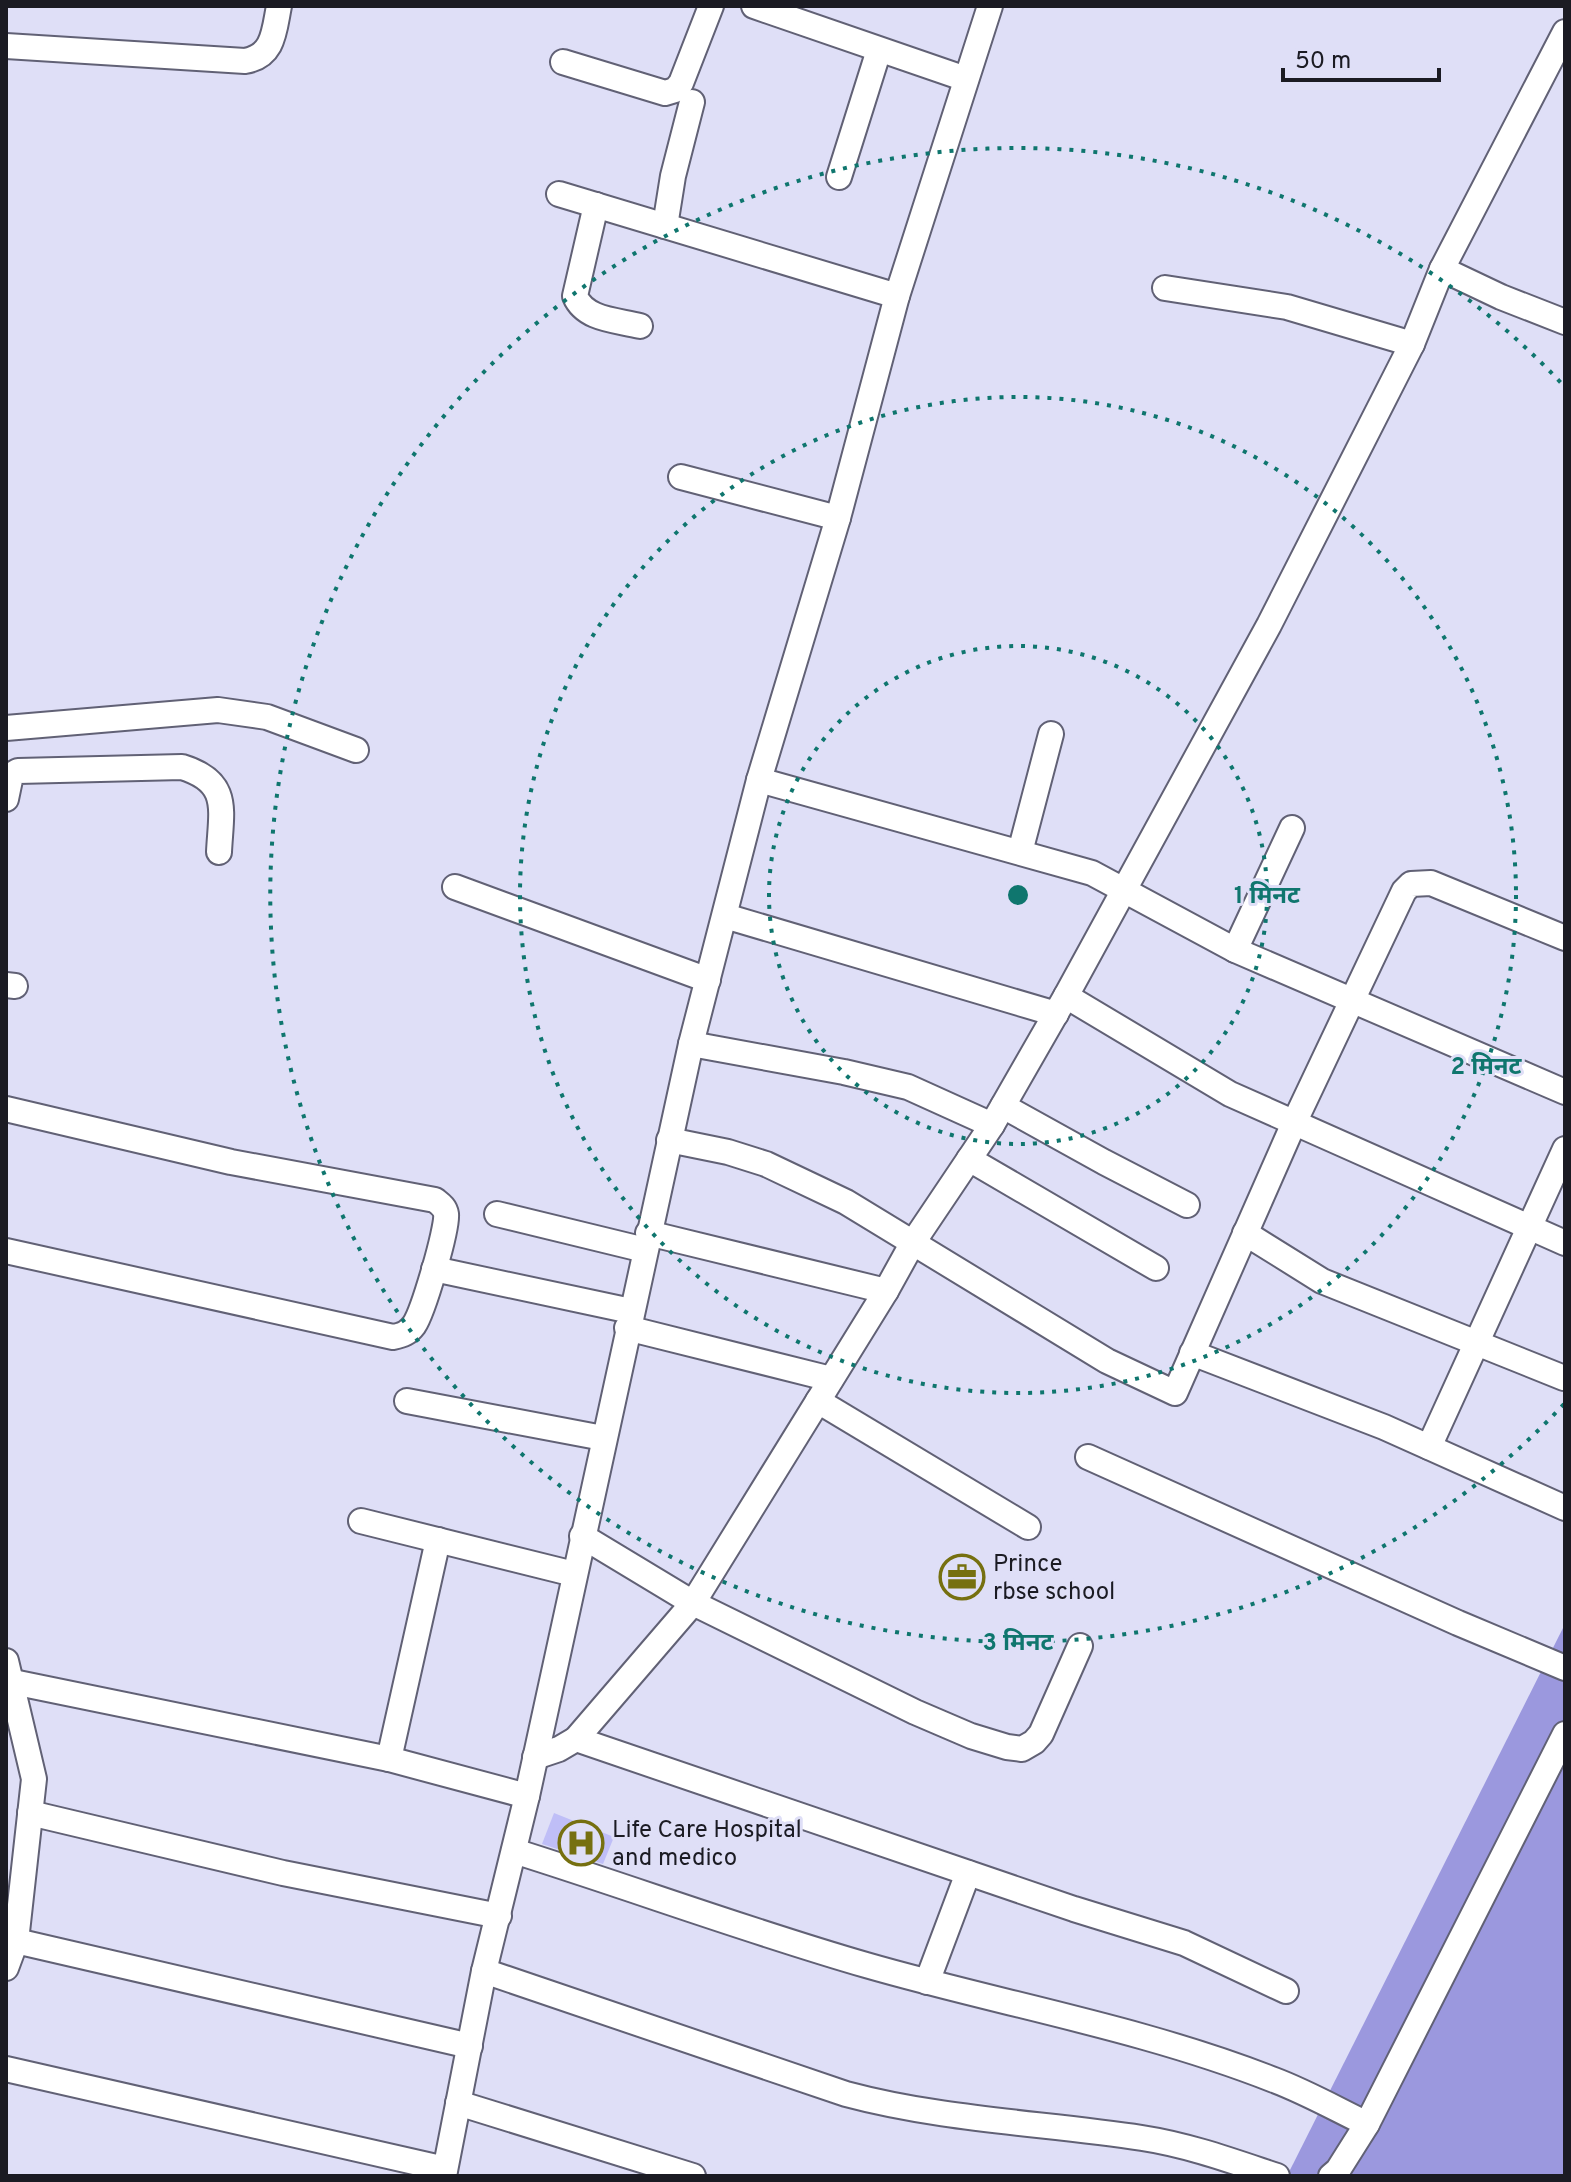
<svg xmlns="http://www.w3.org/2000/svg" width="1571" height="2182" viewBox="0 0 1571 2182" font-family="Overpass,'Noto Sans Devanagari',sans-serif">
<rect width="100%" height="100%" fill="#dfdff7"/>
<!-- forest -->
<path fill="#9b98de" d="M1565,1624V2176H1287Z"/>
<!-- building -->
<path fill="#bfbef7" d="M554,1813L614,1837L603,1864L542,1844Z"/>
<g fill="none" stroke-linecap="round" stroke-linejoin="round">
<!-- minor casing -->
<g stroke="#616175" stroke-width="28">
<g id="minor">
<path d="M754,6L966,79"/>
<path d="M6,46L245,61C274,56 274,31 279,6"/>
<path d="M563,62L665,93L675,90L681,83L711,6"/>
<path d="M839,177L879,50"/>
<path d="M559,194L897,296"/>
<path d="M596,205L575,296C585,320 617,320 640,326"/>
<path d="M665,226L673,176L692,102"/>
<path d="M1442,269L1501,297L1565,322"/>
<path d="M1165,288L1287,307L1412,344"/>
<path d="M681,477L838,518"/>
<path d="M6,728L218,710L267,717L356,750"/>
<path d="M759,780L1092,873L1235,950L1565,1092"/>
<path d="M6,799L11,775L18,771L182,767C231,782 221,810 219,852"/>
<path d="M1020,852L1051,734"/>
<path d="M455,887L708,980"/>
<path d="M725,916L1056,1014"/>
<path d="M1235,950L1292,828"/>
<path d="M6,985L15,986"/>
<path d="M1066,996L1230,1094L1565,1243"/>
<path d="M691,1044L844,1072L908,1087L992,1125"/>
<path d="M1003,1106L1104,1162L1187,1205"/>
<path d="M6,1109L231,1162L435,1200C440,1204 445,1207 446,1214C448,1228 423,1312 414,1325C408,1333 403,1335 393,1337L6,1251"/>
<path d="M669,1140L728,1152L766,1164L846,1202L1107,1361L1175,1393L1294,1123L1404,891L1411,884L1431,883L1565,938"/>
<path d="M969,1159L1156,1268"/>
<path d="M497,1214L645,1250"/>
<path d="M648,1233L886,1291"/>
<path d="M1245,1233L1322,1281L1564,1378"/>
<path d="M434,1269L631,1311"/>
<path d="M627,1328L831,1379"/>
<path d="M1192,1353L1384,1427L1565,1508"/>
<path d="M407,1401L603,1438"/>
<path d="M818,1401L1028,1527"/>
<path d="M1429,1447L1565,1149"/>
<path d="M1088,1457L1458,1623L1565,1668"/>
<path d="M361,1521L574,1574"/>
<path d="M582,1536L693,1603L915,1712L971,1736L1007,1747L1022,1749L1034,1742L1041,1734L1080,1646"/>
<path d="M6,1661L34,1779L16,1941L6,1968"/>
<path d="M13,1682L389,1759L527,1796"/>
<path d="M576,1739L1074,1909L1184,1943L1286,1991"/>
<path d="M535,1757L559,1749L576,1739L693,1603L886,1291L912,1244L992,1125L1066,996L1269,625L1412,344L1442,269L1565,32"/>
<path d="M389,1759L438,1540"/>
<path d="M30,1813L283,1873L499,1916"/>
<path d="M514,1851C632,1888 748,1931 866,1965C1001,2004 1142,2028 1274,2080C1306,2092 1336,2109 1367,2124"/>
<path d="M16,1941L470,2046"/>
<path d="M484,1971L846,2094C943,2120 1043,2123 1142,2138C1188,2145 1232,2161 1277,2176"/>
<path d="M927,1982L968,1873"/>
<path d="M6,2069L445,2169"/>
<path d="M458,2103L693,2176"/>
<path d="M444,2176L484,1971L527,1796L691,1044L759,780L838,518L897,296L990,6"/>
<path d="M1331,2176L1338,2170L1367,2124L1565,1734"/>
</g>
</g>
<!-- minor -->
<use href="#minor" stroke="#fff" stroke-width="24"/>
</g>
<!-- distance rings -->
<g fill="none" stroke="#0f766e" stroke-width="4" stroke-dasharray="4 8">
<circle cx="1018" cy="895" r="249"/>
<circle cx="1018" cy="895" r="498"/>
<path d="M1564 1404A747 747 0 1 1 1564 386"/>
</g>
<!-- icons -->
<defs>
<g id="office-ring" transform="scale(2.3)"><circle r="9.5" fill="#dfdff7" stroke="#767010" stroke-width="1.5"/><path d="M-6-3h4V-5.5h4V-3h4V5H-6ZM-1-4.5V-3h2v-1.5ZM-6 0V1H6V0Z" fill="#767010"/></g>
<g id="hospital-ring" transform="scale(2.3)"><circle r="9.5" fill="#dfdff7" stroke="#767010" stroke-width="1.5"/><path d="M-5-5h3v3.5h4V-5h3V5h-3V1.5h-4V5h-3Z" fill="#767010"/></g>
</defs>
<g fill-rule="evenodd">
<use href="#office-ring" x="962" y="1577"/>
<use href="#hospital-ring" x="581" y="1843"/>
</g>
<g text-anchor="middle" stroke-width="6" stroke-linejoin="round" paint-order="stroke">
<!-- poi labels -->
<g font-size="24" fill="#1b1b23" stroke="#dfdff7" text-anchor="start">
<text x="993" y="1571">Prince<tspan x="993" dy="28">rbse school</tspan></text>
<text x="612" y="1837">Life Care Hospital<tspan x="612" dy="28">and medico</tspan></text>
</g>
</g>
<circle cx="1018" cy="895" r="12" fill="#0f766e" stroke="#dfdff7" stroke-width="4"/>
<g font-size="24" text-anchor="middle" font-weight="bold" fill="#0f766e" stroke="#dfdff7" stroke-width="6" stroke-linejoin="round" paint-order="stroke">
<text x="1267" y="903">1 मिनट</text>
<text x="1486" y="1074">2 मिनट</text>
<text x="1018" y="1650">3 मिनट</text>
</g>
<!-- border -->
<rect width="1571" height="2182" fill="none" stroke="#1b1b23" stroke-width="16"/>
<!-- scale -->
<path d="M1283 68v12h156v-12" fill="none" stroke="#1b1b23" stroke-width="4"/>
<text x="1295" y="68" font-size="24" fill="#1b1b23" stroke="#dfdff7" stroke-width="6" paint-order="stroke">50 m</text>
</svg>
